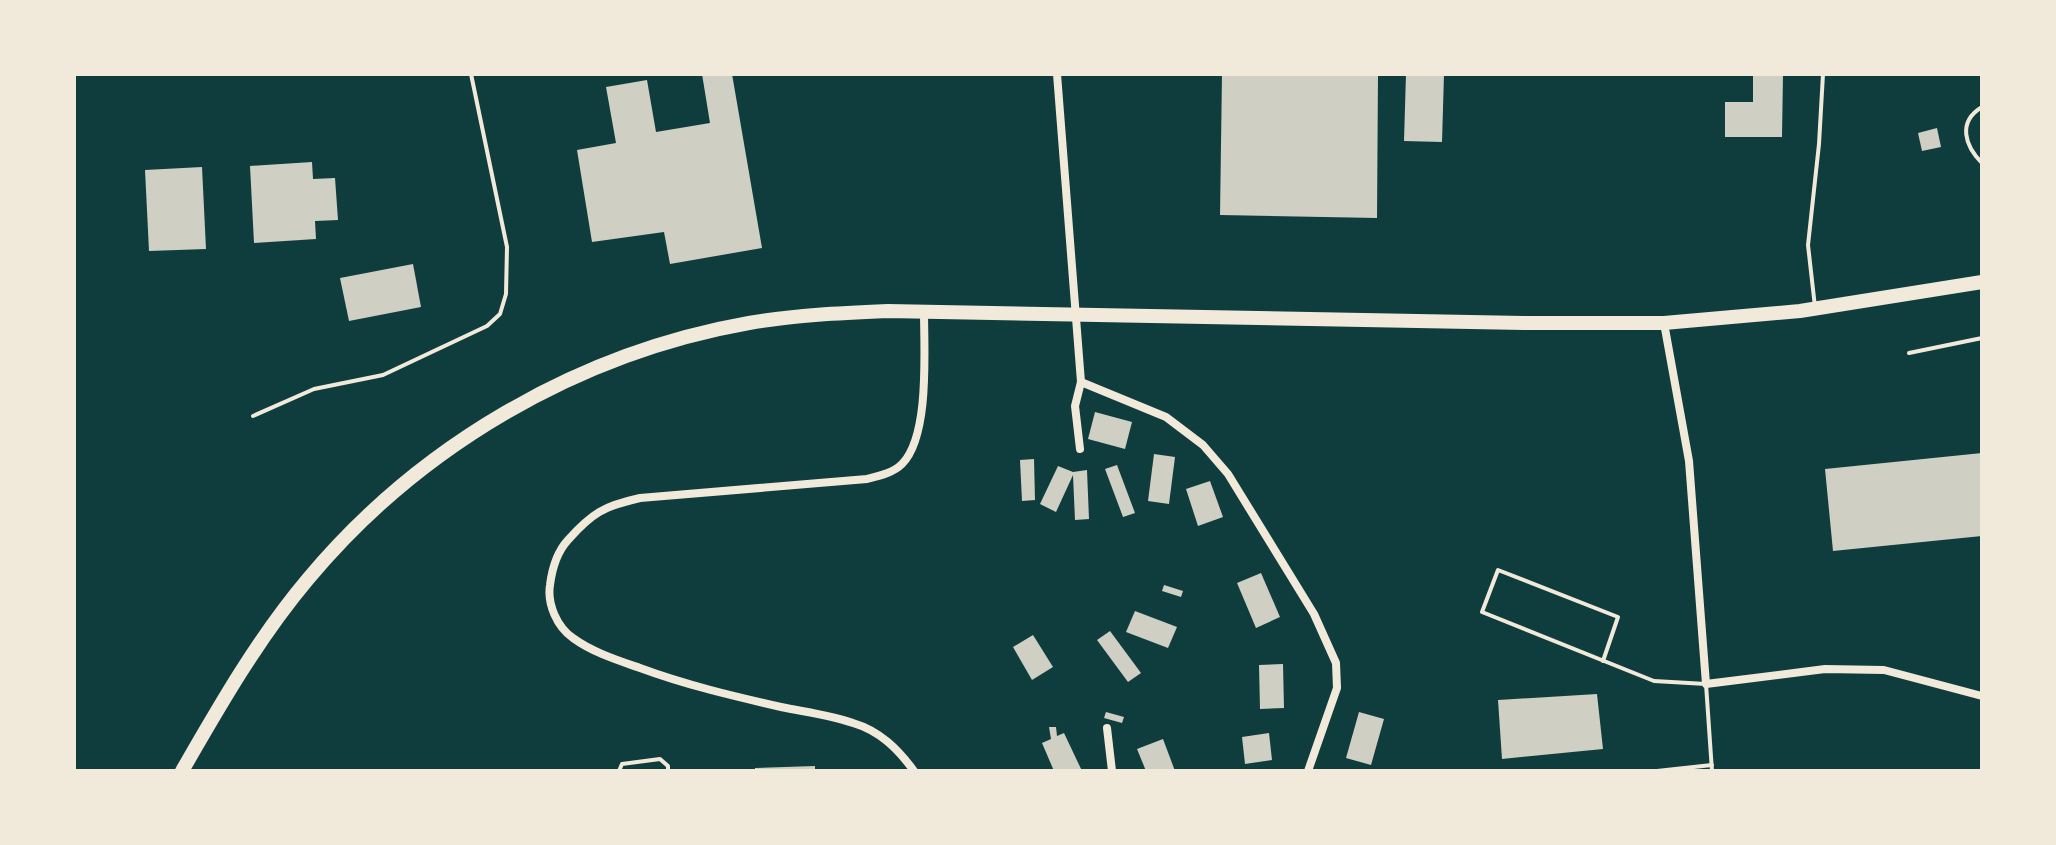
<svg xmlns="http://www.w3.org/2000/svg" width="2056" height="845" viewBox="0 0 2056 845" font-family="'Work Sans',sans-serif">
<rect width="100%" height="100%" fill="#0f3d3e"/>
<!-- building -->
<g fill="#cfcfc3">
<path d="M702,74H732L762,248L670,264L664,232L592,242L577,150L616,143L606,87L647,80L656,132L710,123Z"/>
<path d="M1222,74H1378L1377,218L1220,215Z"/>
<path d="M1406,74H1444L1442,142L1404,141Z"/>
<path d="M1753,74H1783L1782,137H1725V102H1753Z"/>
<path d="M1937,128L1941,147L1922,151L1918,133Z"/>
<path d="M312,162L313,179L335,178L338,220L315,221L316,239L254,243L250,166Z"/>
<path d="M202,167L206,249L149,251L145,170Z"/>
<path d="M413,264L421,307L349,321L340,278Z"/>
<path d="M1095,412L1132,422L1125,449L1088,439Z"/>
<path d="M1982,453V536L1833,551L1825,469Z"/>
<path d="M1154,454L1175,457L1169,504L1148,501Z"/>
<path d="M1034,459L1035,500L1022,501L1020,460Z"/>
<path d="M1117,465L1135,513L1123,517L1105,469Z"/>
<path d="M1058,466L1073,472L1087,470L1089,519L1075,520L1073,475L1056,512L1040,504Z"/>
<path d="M1210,481L1223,517L1198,526L1186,489Z"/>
<path d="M1261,573L1280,617L1256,628L1237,583Z"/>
<path d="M1164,585L1183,591L1181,597L1162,591Z"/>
<path d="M1135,611L1177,627L1168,648L1126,632Z"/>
<path d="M1110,631L1141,673L1128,682L1097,640Z"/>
<path d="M1033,635L1053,667L1032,680L1013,647Z"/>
<path d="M1283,664L1284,708L1260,709L1259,665Z"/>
<path d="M1597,694L1603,749L1502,759L1498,700Z"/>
<path d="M1106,712L1124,717L1122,723L1104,718Z"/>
<path d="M1359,712L1384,719L1371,765L1346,758Z"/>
<path d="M1049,727H1056L1057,736L1064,733L1082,771H1054L1042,743L1051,739Z"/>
<path d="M1269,733L1272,760L1245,764L1242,737Z"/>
<path d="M1163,739L1175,771H1146L1137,749Z"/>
<path d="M815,766V771H755V768Z"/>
</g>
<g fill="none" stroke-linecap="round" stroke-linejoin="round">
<!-- service -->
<g stroke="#f1e9da" stroke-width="4">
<path d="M1982,107C1957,122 1965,146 1982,163"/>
<path d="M1815,307L1808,245L1819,144L1823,74"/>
<path d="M1909,353L1982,338"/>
<path d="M253,416L314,389L383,375L487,326L500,314L506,294L507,247L471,74"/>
<path d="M1603,661L1618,617L1498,570L1482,612L1654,681L1706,684L1712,771"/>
<path d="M619,771L622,764L660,759L668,766V771"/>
<path d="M1657,771L1712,765"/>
</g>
<!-- minor -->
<g stroke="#f1e9da" stroke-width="8">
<path d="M1057,74L1081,382L1075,406L1080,449"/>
<path d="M1664,323L1689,461L1706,684L1825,669L1884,670L1982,696"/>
<path d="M1081,382L1166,417L1203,445L1228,474L1314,614L1336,663L1337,688L1308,771"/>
<path d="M1107,728L1112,771"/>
<path d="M914,771C898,749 880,731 853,723C830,715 805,712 781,707C733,696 686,685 640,668C617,660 592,652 573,638C557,627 547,604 550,585C552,569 557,552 568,540C592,513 604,506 640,498L867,479C879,476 893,473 902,464C930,436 924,350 924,311"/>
</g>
<!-- primary -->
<path stroke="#f1e9da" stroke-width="14" d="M182,771C220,705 259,637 308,579C419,446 578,353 749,323C795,315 841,313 888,311L1524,323H1664L1800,311L1982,282"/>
</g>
<!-- border -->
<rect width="2056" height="845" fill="none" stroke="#f1e9da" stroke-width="152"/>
</svg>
